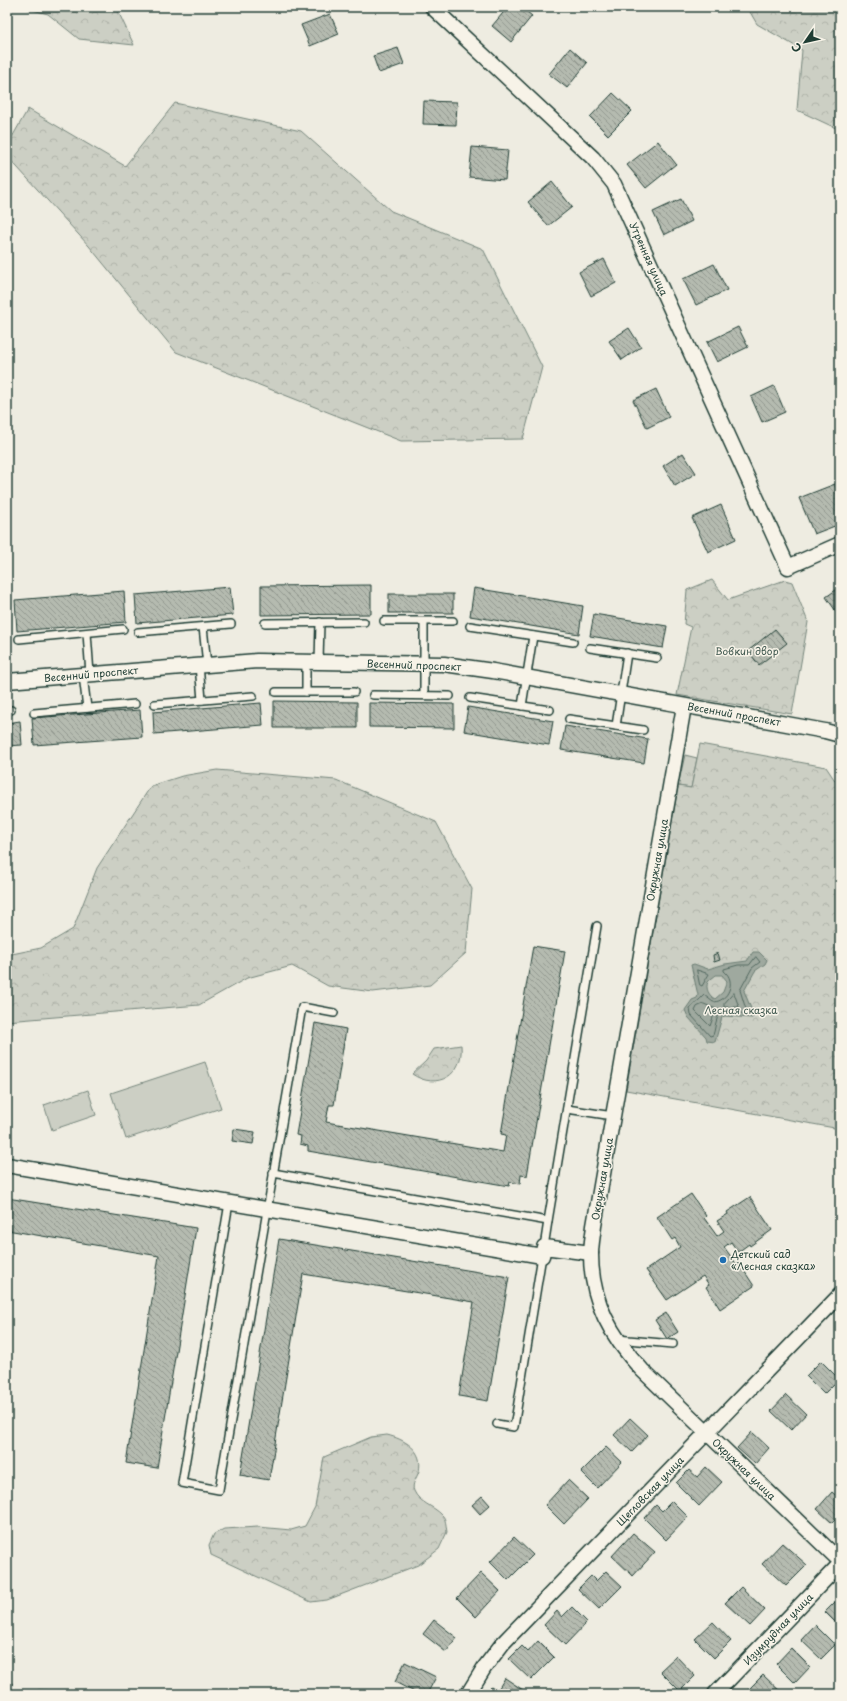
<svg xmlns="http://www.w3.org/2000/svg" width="847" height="1701" viewBox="0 0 847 1701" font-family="'Playpen Sans',sans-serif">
<defs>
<pattern id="grass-tufts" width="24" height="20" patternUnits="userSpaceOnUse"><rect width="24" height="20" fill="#cccfc4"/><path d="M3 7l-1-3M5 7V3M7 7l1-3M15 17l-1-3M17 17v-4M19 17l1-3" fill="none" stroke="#afb3a9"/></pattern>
<pattern id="forest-crowns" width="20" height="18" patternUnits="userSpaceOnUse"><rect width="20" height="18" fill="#cccfc4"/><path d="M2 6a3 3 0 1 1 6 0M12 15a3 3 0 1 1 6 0" fill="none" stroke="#afb3a9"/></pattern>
<pattern id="building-back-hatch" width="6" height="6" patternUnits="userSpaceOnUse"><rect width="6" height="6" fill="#b5bbb0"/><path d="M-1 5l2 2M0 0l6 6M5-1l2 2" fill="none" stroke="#939990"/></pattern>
</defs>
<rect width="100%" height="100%" fill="#eeece1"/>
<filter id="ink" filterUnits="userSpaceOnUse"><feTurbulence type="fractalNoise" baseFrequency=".025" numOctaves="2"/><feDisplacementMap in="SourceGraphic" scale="8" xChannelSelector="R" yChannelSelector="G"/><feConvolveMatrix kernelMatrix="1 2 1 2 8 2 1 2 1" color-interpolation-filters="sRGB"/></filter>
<g filter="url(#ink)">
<!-- grass -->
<path fill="url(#grass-tufts)" stroke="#76867c" d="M685,755L697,758L691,788L678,786Z"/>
<!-- forest -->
<g fill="url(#forest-crowns)" stroke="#76867c">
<path d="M21,7H116L134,45L79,39L48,14Z"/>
<path d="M747,7H840V130L797,110L802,50L757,24Z"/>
<path d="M175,103L301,131L391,211L483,249L542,367L523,439L401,441L176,352L89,246L7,156V146L28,109L125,166Z"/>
<path d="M712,580L728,600L785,580L792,582L808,622L792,714L677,695L691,627L684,624L687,590Z"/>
<path d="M700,744L826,767L840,788V1129L626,1090L678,786L691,788Z"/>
<path d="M217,770L336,780L436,822L472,889L466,953L430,985L373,992L328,986L292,966L247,978L199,1005L7,1021V955L41,948L73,929L97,868L151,786L182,776Z"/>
<path d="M461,1045C464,1075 437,1091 412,1074L426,1061L434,1049Z"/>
<path d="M387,1435C404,1439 424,1450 419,1471C417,1478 411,1484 414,1491C419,1503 434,1506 442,1515C446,1518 446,1527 447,1532L439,1549L418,1565L327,1600L311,1602L211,1555L209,1545L214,1534L224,1529L258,1527L291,1530L305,1526L315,1507L324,1457L371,1437Z"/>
</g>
<!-- pitch -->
<g fill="#cccfc4" stroke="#76867c">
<path d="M205,1062L221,1108L126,1139L111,1093Z"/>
<path d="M88,1090L96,1115L52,1130L44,1105Z"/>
</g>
<!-- water -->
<path fill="#9fa99f" stroke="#6c7e74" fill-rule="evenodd" d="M753,952H759L767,960L765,964L755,971L744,991L754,1016L752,1018L725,1016L722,1017L715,1042L707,1041L706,1037L688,1017L685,1010L692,1000L697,998L698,995L691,965L694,964L708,969L725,964L747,961ZM716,975H722L727,981L723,992L715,999C709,996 705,988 708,982C710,979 714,977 716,975Z"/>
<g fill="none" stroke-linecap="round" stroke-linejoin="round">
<!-- shore -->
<g stroke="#52685f" stroke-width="1">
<path d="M756,957L760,962L752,968L740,990L747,1013C739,1015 721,1006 717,1019C715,1024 715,1030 713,1035L710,1036L691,1015L690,1009C694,1003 699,1001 704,995L713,1002C728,1002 737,981 724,971V969L738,965H749Z"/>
<path d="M697,970L709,974L702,986L700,985Z"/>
<path d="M734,993L739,1007H724V1004Z"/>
<path d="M704,1004L716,1009L710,1026L695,1011L697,1007Z"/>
</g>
</g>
<!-- building -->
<g fill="url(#building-back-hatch)" stroke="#1f3d34">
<path d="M508,7H521L532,16L511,42L492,26Z"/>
<path d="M330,14L339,34L310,46L301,25Z"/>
<path d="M398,48L404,64L379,73L373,56Z"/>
<path d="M570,48L587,63L567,88L549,74Z"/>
<path d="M613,93L632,111L608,135L590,117Z"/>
<path d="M424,101L457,102L456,125L423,124Z"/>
<path d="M658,141L676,164L646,188L627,165Z"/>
<path d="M472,147L508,150L505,180L469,177Z"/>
<path d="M552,182L572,207L548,226L528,202Z"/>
<path d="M681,199L692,221L664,235L653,212Z"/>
<path d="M604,259L616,283L591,296L579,272Z"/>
<path d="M714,264L727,290L696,305L683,279Z"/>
<path d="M738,327L748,347L717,362L707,342Z"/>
<path d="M629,328L641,347L622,360L609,341Z"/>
<path d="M774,386L785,412L762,422L751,397Z"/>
<path d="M656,389L669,417L647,428L633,400Z"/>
<path d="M683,453L696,473L675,486L663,466Z"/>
<path d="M835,484L840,497V524L814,534L799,498Z"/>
<path d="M721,505L736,539L708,552L692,518Z"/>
<path d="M371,585V614L261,615V586Z"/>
<path d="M230,587L233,615L137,623L135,595Z"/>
<path d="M840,587V617L826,597Z"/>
<path d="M474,588L583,606L579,634L470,616Z"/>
<path d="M124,591L126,622L17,631L15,600Z"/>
<rect x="389" y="594" width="64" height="19"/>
<path d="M594,614L667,626L663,648L590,636Z"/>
<path d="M775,629L787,643L759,665L748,651Z"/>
<path d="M274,701L357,702V728H274Z"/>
<path d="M261,703L263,725L154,734L153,712Z"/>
<path d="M369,703L454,704V728L369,727Z"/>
<path d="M468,707L553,721L549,745L464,731Z"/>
<path d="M140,710L142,737L34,745L32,718Z"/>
<path d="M20,721L22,745L7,746V723Z"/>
<path d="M565,726L648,739L644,763L561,750Z"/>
<path d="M533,946L565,951L527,1176L521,1175L520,1184L510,1182L509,1186L308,1151V1146L300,1144L301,1136L296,1135L315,1023L346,1029L334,1105H329L326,1122L503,1152L506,1135L501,1134Z"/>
<path d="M718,953L720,960L714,962L713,955Z"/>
<path d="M234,1129L255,1132L253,1144L232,1141Z"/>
<path d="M691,1194L706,1216L704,1218L717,1236L724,1231L717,1221L728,1214L727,1212L750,1197L772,1230L750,1246L749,1244L738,1252L731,1242L724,1247L737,1265L739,1263L754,1286L720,1309L706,1287L709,1285L703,1276L667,1300L646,1270L680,1247L675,1238L672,1240L657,1217Z"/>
<path d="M7,1198L196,1228L157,1468L126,1463L159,1256L7,1230Z"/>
<path d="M279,1239L509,1277L488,1401L459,1396L474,1302L303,1274L269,1480L240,1475Z"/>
<path d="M666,1313L678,1332L667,1339L655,1320Z"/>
<path d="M821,1361L839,1379L824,1394L806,1376Z"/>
<path d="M786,1395L806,1414L791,1430L771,1411Z"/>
<path d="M630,1418L648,1435L632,1452L614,1435Z"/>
<path d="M752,1432L769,1448L755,1464L737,1448Z"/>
<path d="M606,1447L622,1462L597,1488L581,1472Z"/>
<path d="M706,1467L722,1482L699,1506L676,1483L689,1470L697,1477Z"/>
<path d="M568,1480L588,1499L564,1524L545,1505Z"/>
<path d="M832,1492L840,1499V1515L832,1523L817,1509Z"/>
<path d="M482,1496L490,1505L480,1514L472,1505Z"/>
<path d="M672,1501L688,1517L666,1540L644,1518L656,1505L662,1511Z"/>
<path d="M633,1533L655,1552L633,1576L612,1556Z"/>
<path d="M514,1537L533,1555L508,1580L490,1562Z"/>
<path d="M782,1543L807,1565L786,1586L762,1564Z"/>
<path d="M606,1571L622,1586L599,1609L578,1589L591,1576L596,1581Z"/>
<path d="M481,1573L500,1591L476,1617L457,1598Z"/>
<path d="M741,1587L765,1610L750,1626L725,1603Z"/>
<path d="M840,1597V1627L825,1612Z"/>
<path d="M572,1607L587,1622L565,1645L544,1625L557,1611L562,1617Z"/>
<path d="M434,1620L457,1638L446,1652L423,1634Z"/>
<path d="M713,1622L731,1641L714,1658L695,1639Z"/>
<path d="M815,1625L835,1645L821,1659L801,1640Z"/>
<path d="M538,1641L554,1657L531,1680L509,1659L522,1646L528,1652Z"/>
<path d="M791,1648L810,1667L795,1683L776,1664Z"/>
<path d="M676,1656L695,1676L680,1691L660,1671Z"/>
<path d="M405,1662L436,1677L427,1694H418L395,1682Z"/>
<path d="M763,1675L783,1694H752L748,1690Z"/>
<path d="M505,1678L523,1690L520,1694H487L491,1687L497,1691Z"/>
<path d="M7,1683H12L11,1694H7Z"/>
<path d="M38,1690L58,1691V1694H37Z"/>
</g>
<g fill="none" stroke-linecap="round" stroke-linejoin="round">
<!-- service casing -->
<g stroke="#1f3d34" stroke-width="10">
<g id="service">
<path d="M384,621H453"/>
<path d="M424,622V695"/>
<path d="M265,623L364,622"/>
<path d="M470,626L573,642"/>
<path d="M203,627L207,665"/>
<path d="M138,632L231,624"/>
<path d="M87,633L90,674"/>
<path d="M19,639L123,629"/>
<path d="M590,648L657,658"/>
<path d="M306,662V692"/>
<path d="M319,662L320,622"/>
<path d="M199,665L202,700"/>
<path d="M83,675L87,708"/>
<path d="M276,692H354"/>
<path d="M373,695L450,696"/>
<path d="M470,698L550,710"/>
<path d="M155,704L253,696"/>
<path d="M522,706L533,636"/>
<path d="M7,710H11"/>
<path d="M34,713L135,704"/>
<path d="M569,719L643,730"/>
<path d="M616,726L627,653"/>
<path d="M567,1109L613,1116"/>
<path d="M273,1173L548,1221L597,926"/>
<path d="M229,1203L182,1483L219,1490L302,1007L334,1013"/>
<path d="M544,1247L548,1221"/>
<path d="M617,1339L673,1344"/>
<path d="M497,1424L514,1427L542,1256"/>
</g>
</g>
<!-- minor casing -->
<g stroke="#1f3d34" stroke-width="17">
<g id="minor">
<path d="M432,7L593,158L614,184L788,567L840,544"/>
<path d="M7,681L257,661L444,664L493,671L825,731L840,735"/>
<path d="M684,706L594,1226C593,1235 591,1245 591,1254C591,1302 611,1336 642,1370L840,1561"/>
<path d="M7,1165L542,1256L544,1247L591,1253"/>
<path d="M468,1694L484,1668L503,1643L840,1295"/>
<path d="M715,1694L840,1564"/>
</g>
</g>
<!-- service -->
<use href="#service" stroke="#f7f3e8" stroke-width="7"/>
<!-- minor -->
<use href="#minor" stroke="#f7f3e8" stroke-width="14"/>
</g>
</g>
<!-- markers -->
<circle fill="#1f6fb2" stroke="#f7f3e8" stroke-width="1.5" cx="723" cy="1260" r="4"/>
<g text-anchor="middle" stroke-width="3" stroke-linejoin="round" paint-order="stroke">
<!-- street labels -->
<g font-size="10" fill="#1f3d34" stroke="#f7f3e8">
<text transform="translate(649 259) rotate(66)" y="4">Утренняя улица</text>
<text transform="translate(414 665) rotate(2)" y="4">Весенний проспект</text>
<text transform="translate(91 674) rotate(-5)" y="4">Весенний проспект</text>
<text transform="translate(734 714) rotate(10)" y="4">Весенний проспект</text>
<text transform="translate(657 860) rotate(-80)" y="4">Окружная улица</text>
<text transform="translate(602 1179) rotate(-80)" y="4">Окружная улица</text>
<text transform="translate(744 1469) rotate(44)" y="4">Окружная улица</text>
<text transform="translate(650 1491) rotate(-46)" y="4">Щегловская улица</text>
<text transform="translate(778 1629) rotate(-46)" y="4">Изумрудная улица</text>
</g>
<!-- park labels -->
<g font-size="10" fill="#425a51" stroke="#f7f3e8">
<text x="747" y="655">Вовкин двор</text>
<text x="741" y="1014">Лесная сказка</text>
</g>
<!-- poi labels -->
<g font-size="10" fill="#1f3d34" stroke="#f7f3e8" text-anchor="start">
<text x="731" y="1258">Детский сад<tspan x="731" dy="12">«Лесная сказка»</tspan></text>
</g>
</g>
<!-- margin -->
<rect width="847" height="1701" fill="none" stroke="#f7f3e8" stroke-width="24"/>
<rect x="12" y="12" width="823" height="1677" fill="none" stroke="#1f3d34" stroke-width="1.5" filter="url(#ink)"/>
<!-- north arrow -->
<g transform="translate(805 42) rotate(236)" stroke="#f7f3e8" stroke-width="3" paint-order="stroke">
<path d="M0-3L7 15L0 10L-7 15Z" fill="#1f3d34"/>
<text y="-6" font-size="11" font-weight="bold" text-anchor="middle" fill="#1f3d34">С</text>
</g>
</svg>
